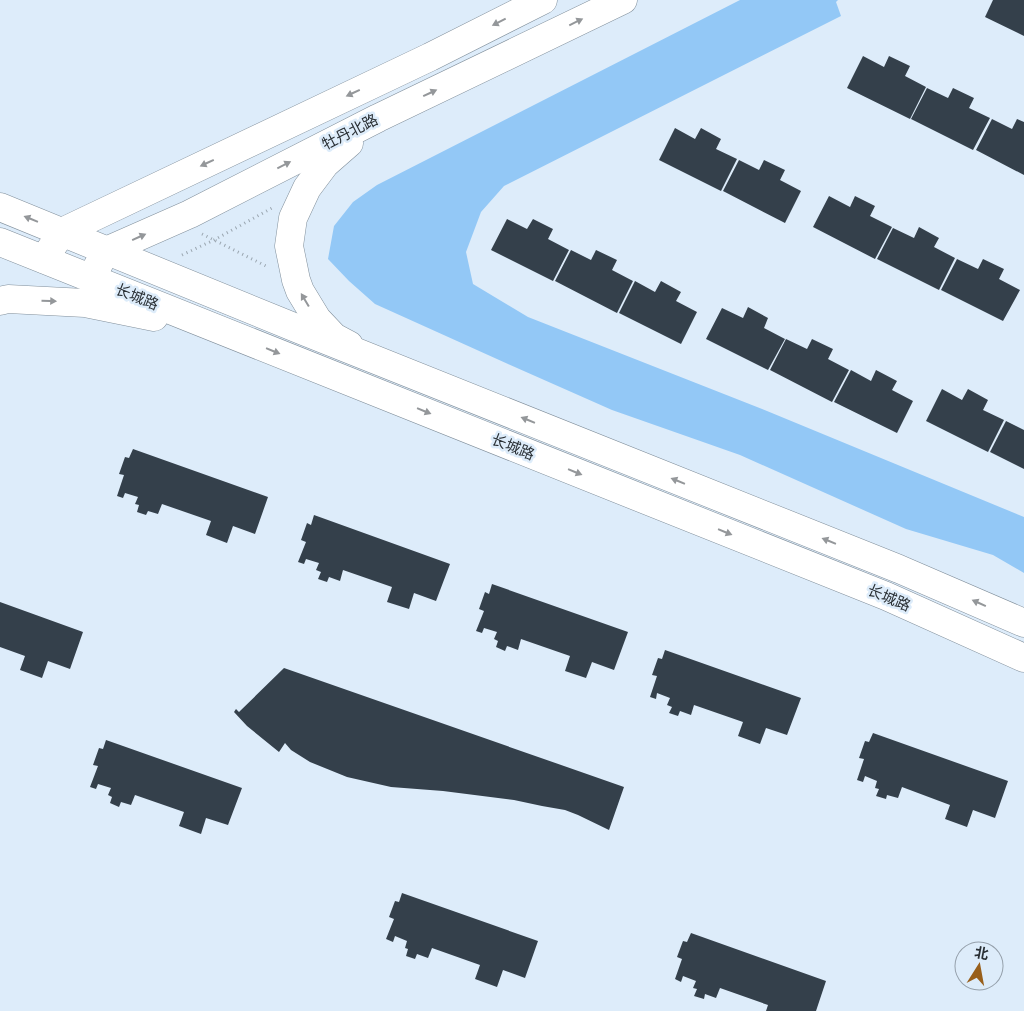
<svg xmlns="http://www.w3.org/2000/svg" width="1024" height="1011" viewBox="0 0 1024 1011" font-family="Lato,'Noto Sans SC',sans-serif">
<rect width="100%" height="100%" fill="#ddecfa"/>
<!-- green -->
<path fill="#93c8f6" d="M740,0H838L836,2L841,16L504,186L481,212L466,252L473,284L528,317L767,411L1024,517V573L993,555L906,529L740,455L612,410L508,364L375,304L349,281L328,259L334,226L353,202L377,185Z"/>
<!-- building -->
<g fill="#34404b">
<path d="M993,0H1024V36L985,17Z"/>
<path d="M863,56L884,67L889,56L910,66L905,76L926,87L910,119L847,88Z"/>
<path d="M927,88L948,98L953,88L974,98L969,108L990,118L973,150L911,119Z"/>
<path d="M992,119L1012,129L1017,119L1024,122V175L976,150Z"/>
<path d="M675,128L695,139L701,128L721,139L716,149L737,159L721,191L659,160Z"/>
<path d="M739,160L759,170L764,160L785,170L780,180L801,191L785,223L723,191Z"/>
<path d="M829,196L850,207L855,196L875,206L870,216L892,227L875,259L813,227Z"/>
<path d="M507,219L527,229L533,219L553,229L548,239L569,250L553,281L491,250Z"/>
<path d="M919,227L939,238L934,247L955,258L939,290L877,259L893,228L914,238Z"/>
<path d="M571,250L591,260L596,250L617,260L612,270L633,281L617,313L555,281Z"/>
<path d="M957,259L978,269L983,259L1004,269L999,279L1020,290L1003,321L941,290Z"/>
<path d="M635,281L655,292L661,281L681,292L676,301L697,312L681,344L619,313Z"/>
<path d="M748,307L768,318L764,328L785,339L768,370L706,339L722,308L743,318Z"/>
<path d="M786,339L807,349L812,339L833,349L828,359L849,370L832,402L770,370Z"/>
<path d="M851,370L871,381L876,370L897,381L892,390L913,401L897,433L834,402Z"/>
<path d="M942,389L962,400L968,389L988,400L983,410L1004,420L988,452L926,421Z"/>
<path d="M1006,421L1024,430V469L990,452Z"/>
<path d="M133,449L268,497L255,534L233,526L227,543L206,535L211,521L162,504L158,514L148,511L146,515L137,512L139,505L135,504L138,497L125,493L123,498L117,496L124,475L119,474L125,457L129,458Z"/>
<path d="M314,515L450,564L436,601L414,593L409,609L387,602L392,587L343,570L340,581L329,577L327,582L318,579L321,572L316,570L319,563L306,559L304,564L298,562L306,542L301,540L307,523L311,525Z"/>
<path d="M492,584L628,632L614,670L592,662L586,678L565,671L570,656L521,639L518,650L507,646L505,651L496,647L498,641L494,639L497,632L484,628L482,633L476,631L484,611L479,609L485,592L489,594Z"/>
<path d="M0,602L83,632L70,669L48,661L42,678L20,670L25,656L0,647Z"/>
<path d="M665,650L801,698L787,735L766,728L760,744L738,736L743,722L694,705L691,715L680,711L678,716L669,713L672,707L667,705L670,698L657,693L656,699L650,697L657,676L652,675L658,658L662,659Z"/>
<path d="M284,668L624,787L609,830L578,815L565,810L542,806L514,800L443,791L391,787L347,777L310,762L291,750L285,743L279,752L247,726L234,712L236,709L239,712Z"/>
<path d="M873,733L1008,781L995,818L973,810L967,827L945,819L950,805L902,787L898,798L887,795L886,799L876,796L879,789L875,788L877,781L865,776L863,782L857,780L864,759L859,758L865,741L869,742Z"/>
<path d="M106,740L242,788L228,825L206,818L201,834L179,826L184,812L135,795L131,805L121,802L119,807L110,803L112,797L108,795L111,788L98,784L96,789L90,787L98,766L93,765L99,748L103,749Z"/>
<path d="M402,893L538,941L525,978L503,970L497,987L475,979L480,965L432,948L428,958L417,954L415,959L406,956L408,949L405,948L407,941L395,936L393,942L386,939L394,919L389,917L395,901L399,902Z"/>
<path d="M691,933L826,981L816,1011H766L768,1005L720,988L716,998L705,994L704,999L694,996L697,989L693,988L696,981L683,976L681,982L675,979L682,959L677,957L683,941L687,942Z"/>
</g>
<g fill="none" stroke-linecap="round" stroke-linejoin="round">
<!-- secondary casing -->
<g stroke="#818f9b" stroke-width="29">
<g id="secondary">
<path d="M349,143L325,164L307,188L293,218L289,246L296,280L300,291L317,319L334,337L349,345"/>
<path d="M44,259L62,232L430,57L543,0"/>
<path d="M91,278L106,251L190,214L378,118L623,0"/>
</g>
</g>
<!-- primary casing -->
<g stroke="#818f9b" stroke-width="29">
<g id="primary">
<path d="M0,207L301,330L899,569L1024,623"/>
<path d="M0,242L886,596L1024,658"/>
<path d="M0,301L8,299L85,303L154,317"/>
</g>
</g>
<!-- path -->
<g stroke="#9aa6b0" stroke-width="3" stroke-dasharray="1 4" stroke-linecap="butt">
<path d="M202,234L268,267"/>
<path d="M182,255L214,240L272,208"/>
</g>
<!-- secondary -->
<use href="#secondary" stroke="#fff" stroke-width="28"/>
<!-- primary -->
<use href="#primary" stroke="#fff" stroke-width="28"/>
</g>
<!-- one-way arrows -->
<defs><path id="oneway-solid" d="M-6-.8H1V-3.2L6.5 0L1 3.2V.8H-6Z" transform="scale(1.25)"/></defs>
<g fill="#94979a">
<use href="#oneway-solid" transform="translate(499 22) rotate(153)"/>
<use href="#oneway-solid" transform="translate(576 22) rotate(-26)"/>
<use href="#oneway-solid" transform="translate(353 93) rotate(155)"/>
<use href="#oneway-solid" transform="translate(430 93) rotate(-25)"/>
<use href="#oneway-solid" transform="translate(207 163) rotate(155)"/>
<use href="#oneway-solid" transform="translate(284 165) rotate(-27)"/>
<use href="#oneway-solid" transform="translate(31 219) rotate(-158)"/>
<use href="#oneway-solid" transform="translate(139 237) rotate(-24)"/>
<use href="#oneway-solid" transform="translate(305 300) rotate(-121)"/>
<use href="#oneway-solid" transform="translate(49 301) rotate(2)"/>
<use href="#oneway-solid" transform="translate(273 351) rotate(22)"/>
<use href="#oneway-solid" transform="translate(424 411) rotate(22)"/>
<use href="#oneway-solid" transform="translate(528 420) rotate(-158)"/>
<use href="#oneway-solid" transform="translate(575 472) rotate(22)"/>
<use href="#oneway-solid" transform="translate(678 481) rotate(-158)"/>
<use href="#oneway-solid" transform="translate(725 532) rotate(22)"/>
<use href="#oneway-solid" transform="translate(829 541) rotate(-158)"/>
<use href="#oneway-solid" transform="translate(979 603) rotate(-156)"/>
</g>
<g text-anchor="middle" stroke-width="5" stroke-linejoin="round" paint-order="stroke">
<!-- street labels -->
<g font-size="15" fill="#292f34" stroke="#ddecfa">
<text transform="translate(350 132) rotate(-27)" y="5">牡丹北路</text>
<text transform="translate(137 297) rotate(22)" y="5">长城路</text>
<text transform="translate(513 447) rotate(22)" y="5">长城路</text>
<text transform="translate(889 598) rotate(23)" y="5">长城路</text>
</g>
</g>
<!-- north arrow -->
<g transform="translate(979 966) rotate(11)"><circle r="24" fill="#ddecfa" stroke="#95a0ab"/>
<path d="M0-4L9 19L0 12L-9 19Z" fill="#985f1b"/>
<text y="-8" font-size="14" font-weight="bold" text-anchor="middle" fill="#292f34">北</text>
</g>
</svg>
